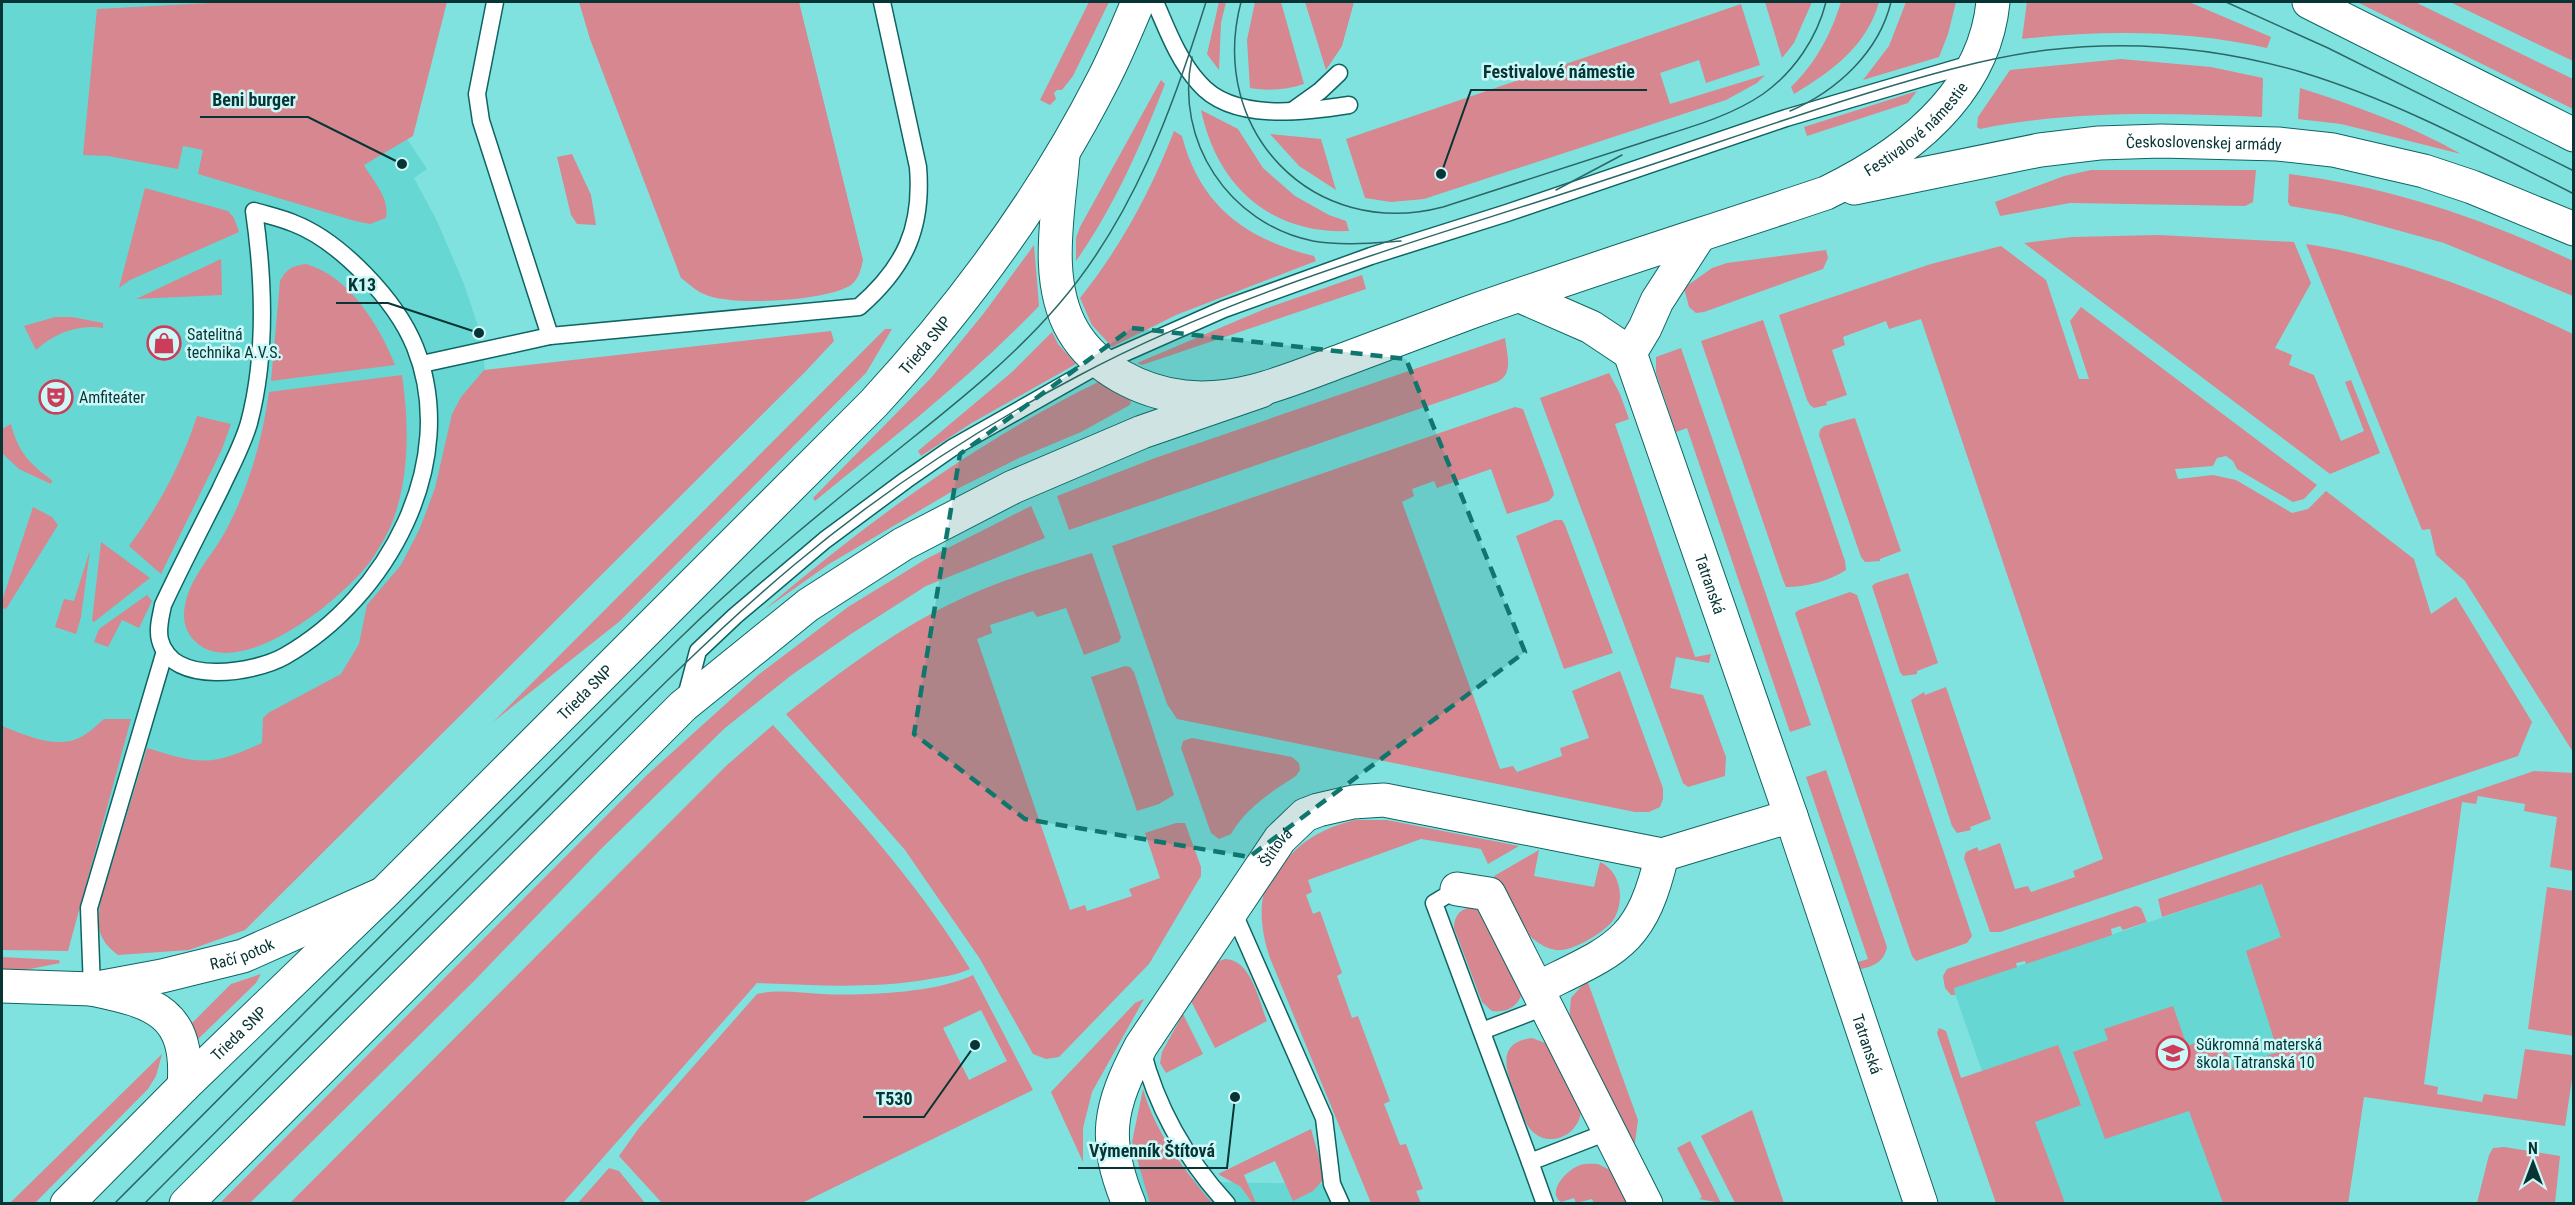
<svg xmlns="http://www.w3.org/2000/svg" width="2575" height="1205" viewBox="0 0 2575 1205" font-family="'Roboto Condensed',sans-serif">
<rect width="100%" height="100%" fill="#80e2df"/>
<!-- built -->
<g fill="#67d7d4">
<path d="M2,2H233L407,139L427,169L414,178L437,221L464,284L477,323L483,349L487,397L485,488L167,929L68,901L2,815Z"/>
<path d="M2262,884L2385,953L2348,1203H2004L1984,1077L1953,988Z"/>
<path d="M1114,1162L1207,1182L1332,1184L1341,1203H1129Z"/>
</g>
<!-- green -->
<g fill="#d6878f" fill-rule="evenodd">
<path d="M229,2H447L413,136L364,165C373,181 390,198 386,218L370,224L355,221L198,174L203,150L183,146L178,169L108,156L83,155L97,9Z"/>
<path d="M579,2H799L863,260C861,269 859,279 851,285C827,301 730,307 704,294C696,291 688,283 681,278L590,39Z"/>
<path d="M1089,2H1109L1073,76L1062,90H1057L1054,93L1056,99L1050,105L1040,100Z"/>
<path d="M1219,2H1226L1221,23L1219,70L1207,54Z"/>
<path d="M1255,2H1281L1304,84C1286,90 1269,91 1250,88L1247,40Z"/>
<path d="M1305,2H1354L1342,46L1326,70Z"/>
<path d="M1765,2H1812L1794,43L1782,58Z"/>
<path d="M1841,2H1879C1867,46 1831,72 1794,94L1791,87C1816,63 1831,34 1841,2Z"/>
<path d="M1906,2H1956L1948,34L1939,57L1863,80L1889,46Z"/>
<path d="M2027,2H2189L2271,37L2267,48C2185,30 2105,30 2022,39Z"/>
<path d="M2357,2H2415L2573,79V109Z"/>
<path d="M2450,2H2573V61Z"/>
<path d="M1741,4L1760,65L1706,83L1699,60L1660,73L1670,104L1765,75L1757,83L1726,100L1424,199L1391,202L1365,198L1346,139Z"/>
<path d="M2121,59L2211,67L2263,78L2262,117C2169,113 2072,110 1980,129L1977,127L1978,117L2010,70Z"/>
<path d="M1161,80L1165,84C1140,147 1115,205 1076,261V238L1080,227Z"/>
<path d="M2300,88C2356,106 2410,125 2461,154L2341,124L2298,119Z"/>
<path d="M1917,91L1908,103L1807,136L1804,127Z"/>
<path d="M1201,110L1238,129L1263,168L1295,196L1329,215L1346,221L1349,231C1270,234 1217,186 1201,110Z"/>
<path d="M1174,131L1182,136C1200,206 1246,239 1314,256L1316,261L1176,315L1112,347L1092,325L1080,298C1120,248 1151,191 1174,131Z"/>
<path d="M1270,134L1321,139L1336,190L1299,166Z"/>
<path d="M572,154L591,195L596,225L577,224L571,215L557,157Z"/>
<path d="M2091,170H2256L2253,202L2245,206L2070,203L2000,216L1995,202L2064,176Z"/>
<path d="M2289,174C2387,186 2485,219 2573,261V296L2444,243L2342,215L2290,206L2288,202Z"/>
<path d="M145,188L228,211L234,218L239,232L130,280L119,288Z"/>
<path d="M2159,235L2294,242L2311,283L2275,348L2292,355L2289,365L2314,375L2341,441L2364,431L2345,382L2351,380L2380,453L2330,474L2024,243L2072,237Z"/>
<path d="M2306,244C2399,258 2489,294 2573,334V752L2465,581L2436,555L2430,529L2422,530Z"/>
<path d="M1034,245L1039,306C970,378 892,438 815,501L813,498L931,378L984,313Z"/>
<path d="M2001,246L2046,280L2079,379H2089L2070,321L2081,307L2317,485L2304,499L2293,502L2237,469L2233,461L2226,456L2217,458L2213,466L2175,469L2178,479L2213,475L2236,480L2292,513L2308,509L2326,491L2414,559L2431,614L2456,597L2532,722L2518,756L2000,932H1990L1964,858L1966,852L1977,847L1979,851L2000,843L2015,889L2028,886L2031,892L2075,877L2073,871L2103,859L1921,319L1889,329L1886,321L1843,337L1845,345L1832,350L1847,395L1826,402L1827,405L1814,408L1810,405L1807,400L1779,315L1931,264Z"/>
<path d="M1826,250L1828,258L1823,269L1704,312L1696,313L1689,307L1684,288L1712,268L1727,263Z"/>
<path d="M221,259L222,295L136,299Z"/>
<path d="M306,264C349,276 379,325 395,365L271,381L280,281C286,269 292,266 306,264Z"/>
<path d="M1362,275L1366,289L1142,365L1137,363L1267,308Z"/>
<path d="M55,317H72L103,323V328C77,324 54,334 36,350L24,326Z"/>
<path d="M1763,320L1845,561L1846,570C1829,581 1806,587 1786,587L1783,580L1701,341Z"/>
<path d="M885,329H892L866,373L620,621L493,722Z"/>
<path d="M831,331L834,341L806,371L245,930L189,950L118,955C97,939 96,926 101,900L147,748C201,765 210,766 262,743L263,718L268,713L341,674L359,644L367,605L401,565L420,528L435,488L452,414L461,397L484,370Z"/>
<path d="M1052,332L1058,344L1076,364L970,424L921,456L918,451L1012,372Z"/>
<path d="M1505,338C1507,355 1514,374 1497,382L1069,530L1057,496L1155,458Z"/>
<path d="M1681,348L1811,725L1790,732L1687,428L1676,432L1656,373V357Z"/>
<path d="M1609,373L1620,394L1629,419L1615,424L1695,657L1711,654L1709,663L1676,657L1670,688L1703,695L1726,757L1725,776L1688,787L1683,783L1540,398Z"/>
<path d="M402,375C409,424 410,476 392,523C387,535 379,548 372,559C346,596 252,673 204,648C192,641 184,630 184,615C185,583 209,560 224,534C248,490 262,442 269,392Z"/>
<path d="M1098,382L1127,397L1131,400L1130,405L1081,432L1019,458L951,492L829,564L764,610C867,522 976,442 1098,382Z"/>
<path d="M1515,407L1523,409L1553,490L1554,495L1549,501L1507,514L1491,469L1437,488L1434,481L1412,489L1414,496L1402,502L1500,769L1513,766L1517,772L1562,756L1560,748L1589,738L1572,691L1620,671L1663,788V799L1660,807L1649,812H1635L1177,719L1167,704L1112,546Z"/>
<path d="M197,416L231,424L222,449L161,574L129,546C159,506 181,465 197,416Z"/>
<path d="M1855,418L1901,551L1880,559V561L1865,562L1861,557L1819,435L1820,430L1824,426Z"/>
<path d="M11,424C17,450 30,465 52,480L51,484L19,469L2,453V429Z"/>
<path d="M1031,506L1045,538L926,586L851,634L793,674L725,728L601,849L475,980L250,1203H220L647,775L758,675L848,607L926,559Z"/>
<path d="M33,507L52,517L58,525L6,609L2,608V601Z"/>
<path d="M1555,520H1562L1565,525L1613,653L1564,669L1516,536Z"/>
<path d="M101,542L150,578L94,622L92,621Z"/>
<path d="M90,550L81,617L76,634L55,627L64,599L74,601Z"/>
<path d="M1092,553L1121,637L1119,642L1084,655L1066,608L1037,617L1033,611L990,625L992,633L977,639L1070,910L1085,905L1087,911L1132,896L1129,889L1160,878L1145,833L1176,823H1185L1201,867V876L1149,964L1059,1057L1046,1059L1033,1054L980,959L905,850L786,714C838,674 891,633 950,604C995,581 1044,568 1092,553Z"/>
<path d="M1908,573L1938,663L1917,671V674L1903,676L1900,672L1872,586L1876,583Z"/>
<path d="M1850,592L1857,595L1972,936L1967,943L1916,961L1912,956L1795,613L1799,610Z"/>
<path d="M147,595L152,601L139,628L122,620L108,647L94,642L99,629Z"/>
<path d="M1125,666L1130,667L1134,672L1174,795L1159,804L1137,811L1091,677Z"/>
<path d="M1946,687L1991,819L1970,827L1971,830L1957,833L1952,826L1911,700L1924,692L1925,695Z"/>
<path d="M104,719H131L68,951L2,950V726C25,735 57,750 81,737C89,733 97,725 104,719Z"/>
<path d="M773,725C844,802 916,879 970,969C955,976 940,977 924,980C868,989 813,985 757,983L563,1203H290L726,766Z"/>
<path d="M1192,738L1292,757L1299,763L1300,770L1296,776C1271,792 1246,808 1231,834L1219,839L1211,833L1181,748L1183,741Z"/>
<path d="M1826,770L1887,947C1884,962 1874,966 1861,969L1858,962L1868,959L1806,777Z"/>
<path d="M2534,771L2573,773V871L2550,867L2557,817L2524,811L2525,804L2478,796L2476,804L2462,802L2424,1084L2438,1087L2437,1094L2482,1102L2484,1094L2517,1099L2525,1049L2571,1055L2573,1057V1072L2565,1126L2364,1097L2348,1204L2223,1203L2189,1111L2105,1139L2073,1052L2108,1040L2104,1029L2173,1006L2187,1046L2201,1041L2206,1050L2224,1044L2233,1067L2278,1052L2246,951L2281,937L2262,884L2162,917L2158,899Z"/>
<path d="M1355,820H1387L1519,846L1488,864L1481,849L1421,839L1308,880L1312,892L1306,895L1313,914L1320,911L1342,973L1337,976L1352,1018L1358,1016L1390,1101L1384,1104L1400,1145L1406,1144L1423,1189L1416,1191L1421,1203H1371L1270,958C1263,938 1258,910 1265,889C1267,882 1274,875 1278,870C1300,841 1320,829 1355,820Z"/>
<path d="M1539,850L1534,876L1594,887L1600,862C1620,871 1625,898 1615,917C1610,929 1575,950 1561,950C1553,951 1542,946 1536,941C1515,926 1505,898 1494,876Z"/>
<path d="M2547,887L2573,891V1036L2528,1029Z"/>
<path d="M2136,906L2141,908L2147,922L2123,930L2120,926L2111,929L2112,935L2026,964L2025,961L2016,963L2017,967L1954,988L1955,995H1951L1945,988L1943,976L1947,969Z"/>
<path d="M1476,907L1522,993C1518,1007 1506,1013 1492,1011L1482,1002L1454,928C1454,914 1462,907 1476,907Z"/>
<path d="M2,957L59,960L60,963L30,969L2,971Z"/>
<path d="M1225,959C1251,959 1259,1001 1267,1021L1215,1048L1191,1001L1217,962Z"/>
<path d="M261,974L256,983L194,1043L189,1026L231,984Z"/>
<path d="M973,975L1033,1090L802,1203H662L619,1156L639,1128L757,994C779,989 800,993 822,994C862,996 937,993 973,975ZM981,1010L1007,1061L969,1080L943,1028Z"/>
<path d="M1587,980L1638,1120L1634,1150L1569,1020L1571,998Z"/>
<path d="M1144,999L1092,1092L1083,1128V1162L1051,1092L1135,1003Z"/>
<path d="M1183,1014L1203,1054L1166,1073L1160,1063L1162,1052Z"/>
<path d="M1939,1028L1946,1031L1961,1078L2058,1045L2081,1105L2035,1122L2065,1203H1996L1937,1033Z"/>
<path d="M1532,1038L1548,1044L1581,1112C1578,1135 1551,1148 1533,1132C1525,1125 1522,1112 1519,1103C1509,1078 1491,1043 1532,1038Z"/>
<path d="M162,1054L156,1076L148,1089L35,1203H10Z"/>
<path d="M1143,1089C1156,1134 1183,1168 1212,1203H1150L1132,1142Z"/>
<path d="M1752,1110L1784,1203H1735L1701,1136Z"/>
<path d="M1311,1129L1325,1178L1313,1191L1293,1201L1275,1161L1244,1175L1256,1203L1253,1204L1241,1187L1218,1174Z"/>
<path d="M1690,1141L1721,1203L1699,1199L1702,1197L1677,1148Z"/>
<path d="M2504,1147L2560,1156L2555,1203H2477L2489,1155L2493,1148Z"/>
<path d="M1598,1164L1612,1171L1631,1203H1594L1592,1199L1576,1203L1574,1198L1561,1202C1546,1192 1567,1170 1578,1166C1584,1163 1591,1164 1598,1164Z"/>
<path d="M609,1168L619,1171L645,1203H578Z"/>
</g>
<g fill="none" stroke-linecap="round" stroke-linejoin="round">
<!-- service casing -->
<g stroke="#0f6463" stroke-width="19">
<g id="service">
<path d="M495,2L477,94L481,121L550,336"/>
<path d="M1155,2C1167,29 1178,60 1199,83C1232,122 1304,112 1349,105"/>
<path d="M1292,111L1320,91L1339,73"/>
<path d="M254,211C267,215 281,218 293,223C340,241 396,300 415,347C461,462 387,598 285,656C255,673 172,687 160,640C157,628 161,616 163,605C181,566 201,528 220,490C230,468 242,447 249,423C267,355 264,280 254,211Z"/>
<path d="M422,364L550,336L859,307C905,267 923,228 918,167L882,2"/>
<path d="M685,700L698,651L735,616L825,540L906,480L952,448L1102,363L1224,309L1371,256L1507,213L1786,118L1974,63"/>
<path d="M1457,889L1434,903L1530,1162L1610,1131"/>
<path d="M1232,909L1324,1118L1332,1184L1341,1204"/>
<path d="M92,989L89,908L165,651"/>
<path d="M1482,1031L1547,1006"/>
<path d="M1142,1050C1157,1109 1186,1159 1227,1204"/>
<path d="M1530,1162L1545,1204"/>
</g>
</g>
<!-- minor casing -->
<g stroke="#0f6463" stroke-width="35">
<g id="minor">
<path id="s1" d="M1520,296L1591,327L1630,353L1791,816L1921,1204"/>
<path d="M1630,353L1645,328L1657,301L1699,236"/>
<path d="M1457,889L1489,894L1646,1204"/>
<path d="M2,986L92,989"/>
<path d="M1538,988C1616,949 1641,945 1662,855"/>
<path id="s2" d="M184,1086C190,1012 154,1002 92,989L162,976L243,956L380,895"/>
<path id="s3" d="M1129,1204C1102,1139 1109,1107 1141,1046L1280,839L1305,815L1318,810L1353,802L1384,800L1662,855L1791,816"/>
</g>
</g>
<!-- tertiary casing -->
<g stroke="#0f6463" stroke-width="35">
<g id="tertiary">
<path d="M2309,2L2574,135"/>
<path id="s4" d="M1063,155C1059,210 1043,280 1073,331C1095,369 1142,392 1184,397C1240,403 1292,379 1343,360C1384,345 1426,329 1468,313C1586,271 1707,233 1826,193C1904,155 1984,95 1993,2"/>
<path id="s5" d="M1854,188L2040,150L2099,143L2161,141L2278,144L2333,150L2424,171L2472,187L2574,229"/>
<path id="s6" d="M67,1204L184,1086L384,893L874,403C963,306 1043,198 1103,80C1116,55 1127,28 1138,2"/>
<path d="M186,1204L683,706L808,605L903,544L1013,487L1142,432L1261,391"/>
</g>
</g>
<!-- service -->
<use href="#service" stroke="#fff" stroke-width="16"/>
<!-- minor -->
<use href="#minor" stroke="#fff" stroke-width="33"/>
<!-- tertiary -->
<use href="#tertiary" stroke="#fff" stroke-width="33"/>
<!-- tram -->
<g stroke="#2b6867" stroke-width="1.5">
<path d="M1241,2C1207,131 1313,241 1443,207C1510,186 1577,164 1644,142C1683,129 1728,118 1763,94C1794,72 1817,38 1826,2"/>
<path d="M2226,2L2328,48L2574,171"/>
<path d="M1192,57C1174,141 1229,224 1313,241C1342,246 1372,243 1401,241"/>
<path d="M1790,111C1837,91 1879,52 1891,2"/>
<path d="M1556,190L1622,155"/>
<path d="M114,1204C303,1015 490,824 681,637C750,570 825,509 900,448C956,403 1012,359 1059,304C1133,218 1173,108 1206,2"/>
<path d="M144,1204C268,1079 392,955 517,831C607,741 696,647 794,565C881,492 977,429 1078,376C1245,287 1431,238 1611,178C1697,150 1781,120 1868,93C1927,75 1986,58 2047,50C2132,40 2219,48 2301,72C2397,101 2485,149 2574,194"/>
</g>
</g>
<!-- marked area -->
<path fill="#0f766e" fill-opacity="0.2" stroke="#0f766e" stroke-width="4.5" stroke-dasharray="12 8" stroke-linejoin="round" d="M1132,328L1406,359L1525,652L1249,857L1025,819L914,734L960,454Z"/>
<!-- icons -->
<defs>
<g id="shop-ring" transform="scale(1.725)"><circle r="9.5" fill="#ccf9f8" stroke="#cd3d59" stroke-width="1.5"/><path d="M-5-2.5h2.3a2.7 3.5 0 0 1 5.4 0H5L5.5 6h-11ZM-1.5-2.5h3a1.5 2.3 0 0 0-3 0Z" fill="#cd3d59"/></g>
<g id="theatre-ring" transform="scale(1.725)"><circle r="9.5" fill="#ccf9f8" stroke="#cd3d59" stroke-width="1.5"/><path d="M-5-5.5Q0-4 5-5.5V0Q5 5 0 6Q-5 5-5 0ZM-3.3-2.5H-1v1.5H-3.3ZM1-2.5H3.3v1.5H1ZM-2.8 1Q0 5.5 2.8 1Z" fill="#cd3d59"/></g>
<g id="school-ring" transform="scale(1.725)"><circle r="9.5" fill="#ccf9f8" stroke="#cd3d59" stroke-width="1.5"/><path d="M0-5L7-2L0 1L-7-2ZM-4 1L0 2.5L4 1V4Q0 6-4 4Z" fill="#cd3d59"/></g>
</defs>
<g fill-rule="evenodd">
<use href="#shop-ring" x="164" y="343"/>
<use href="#theatre-ring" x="56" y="397"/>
<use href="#school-ring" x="2173" y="1053"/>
</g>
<g text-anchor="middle" stroke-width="5" stroke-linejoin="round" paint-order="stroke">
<!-- street labels -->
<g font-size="16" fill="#073434" stroke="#ccf9f8">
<text dy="6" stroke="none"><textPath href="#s4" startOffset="1100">Festivalové námestie</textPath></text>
<text dy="6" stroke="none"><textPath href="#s5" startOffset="354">Československej armády</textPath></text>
<text dy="6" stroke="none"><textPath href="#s6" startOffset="1214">Trieda SNP</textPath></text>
<text dy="6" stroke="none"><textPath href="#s1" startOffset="369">Tatranská</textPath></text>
<text dy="6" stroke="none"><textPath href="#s6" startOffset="728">Trieda SNP</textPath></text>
<text dy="6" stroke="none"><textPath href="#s3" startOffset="406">Štítová</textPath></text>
<text dy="6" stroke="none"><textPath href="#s2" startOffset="308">Račí potok</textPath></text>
<text dy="6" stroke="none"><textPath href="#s6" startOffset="242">Trieda SNP</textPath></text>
<text dy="6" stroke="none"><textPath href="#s1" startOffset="855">Tatranská</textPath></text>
</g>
<!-- poi labels -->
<g font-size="16" fill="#073434" stroke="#ccf9f8" text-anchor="start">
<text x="187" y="340">Satelitná<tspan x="187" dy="18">technika A.V.S.</tspan></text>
<text x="79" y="403">Amfiteáter</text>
<text x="2196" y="1050">Súkromná materská<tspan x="2196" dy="18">škola Tatranská 10</tspan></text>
</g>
</g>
<!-- callouts -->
<path fill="none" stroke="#073434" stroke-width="2" d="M1441 174L1471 90H1647M402 164L308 117H200M479 333L388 303H336M975 1045L924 1117H863M1235 1097L1227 1168H1078"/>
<g fill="#073434" stroke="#ccf9f8" stroke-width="2">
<circle cx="1441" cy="174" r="6"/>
<circle cx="402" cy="164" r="6"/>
<circle cx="479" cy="333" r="6"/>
<circle cx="975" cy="1045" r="6"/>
<circle cx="1235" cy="1097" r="6"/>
</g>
<g font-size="18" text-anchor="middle" font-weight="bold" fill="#073434" stroke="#ccf9f8" stroke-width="5" stroke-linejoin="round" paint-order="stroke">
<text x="1559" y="78">Festivalové námestie</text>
<text x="254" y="106">Beni burger</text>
<text x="362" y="291">K13</text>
<text x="894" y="1105">T530</text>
<text x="1152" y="1157">Výmenník Štítová</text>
</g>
<!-- border -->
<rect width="2575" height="1205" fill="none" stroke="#073434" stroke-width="6"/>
<!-- north arrow -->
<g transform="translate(2533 1163)" stroke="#ccf9f8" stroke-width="4.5" paint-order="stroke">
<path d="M0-4.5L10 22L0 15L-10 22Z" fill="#073434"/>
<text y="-9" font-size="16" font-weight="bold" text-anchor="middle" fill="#073434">N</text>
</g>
</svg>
